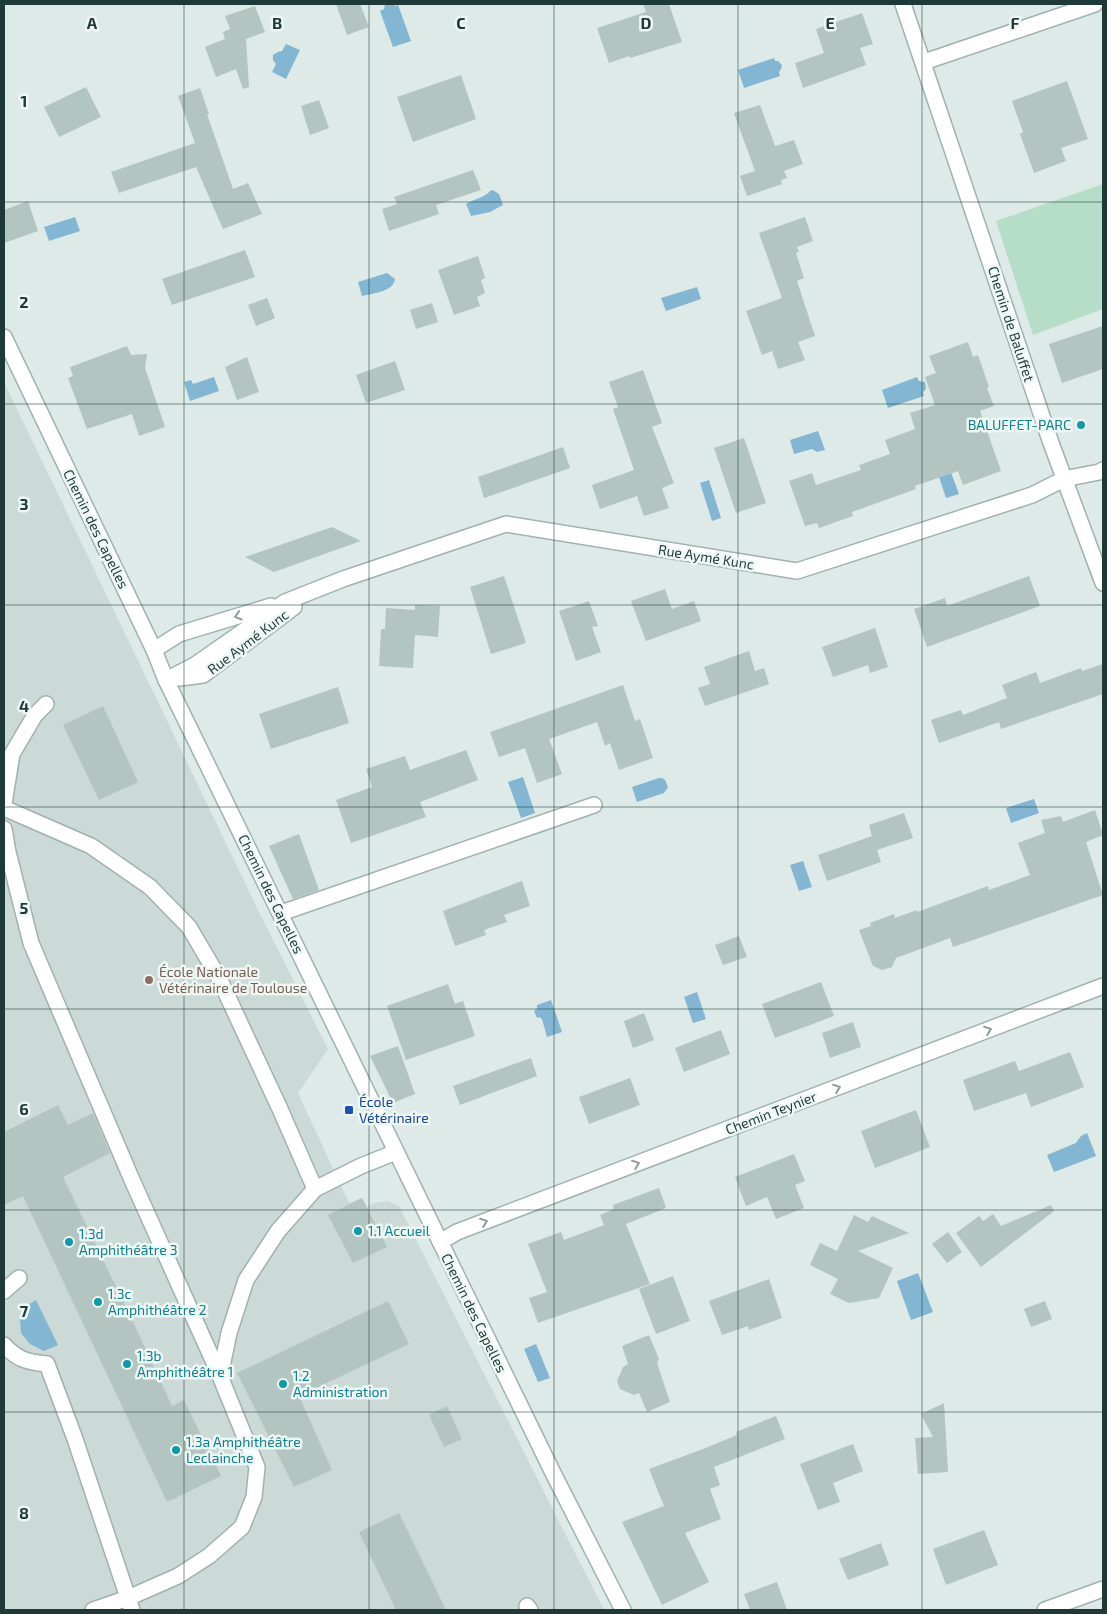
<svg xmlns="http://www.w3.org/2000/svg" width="1107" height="1614" viewBox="0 0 1107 1614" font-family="'Exo 2',sans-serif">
<rect width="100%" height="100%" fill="#ddeae7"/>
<!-- built -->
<path fill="#cbdad6" d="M4,382L259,912L328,1049L298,1093L349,1203L362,1198L367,1207L375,1203L388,1201L399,1206L604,1610H4Z"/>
<!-- green -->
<path fill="#b5ddc7" d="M1103,184V309L1033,335L996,221Z"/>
<!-- water -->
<g fill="#82b6d2">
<path d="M385,4H393L395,6L398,5L411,41L393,47L380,11L384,9Z"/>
<path d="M286,44L300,50L286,79L272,72L276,64L273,60V55L278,52L282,51Z"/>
<path d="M774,58L775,61H778L782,65L781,69L779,72L780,76L744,88L738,70Z"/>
<path d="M493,190L499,194L503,205L490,212L471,216L466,204C474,199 486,197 490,191Z"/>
<path d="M75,217L80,231L49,241L44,227Z"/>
<path d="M387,273L395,279C393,292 374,293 362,296L358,282Z"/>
<path d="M697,287L701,299L666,311L661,298Z"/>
<path d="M214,377L219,391L190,401L184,382L191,380L193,384Z"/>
<path d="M917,377L919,381L925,382L926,389L923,392L924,396L888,408L882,390Z"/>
<path d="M818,431L825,450L817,452L812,449L794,454L790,440Z"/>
<path d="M949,467L959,494L946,498L937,471Z"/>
<path d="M709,480L721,518L712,521L700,483Z"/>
<path d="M523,777L535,813L521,818L508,782Z"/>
<path d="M659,778H662L665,780L668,787L664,793L637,802L632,787Z"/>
<path d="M1034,799L1039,813L1011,823L1006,808Z"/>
<path d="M803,861L812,887L799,891L790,865Z"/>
<path d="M697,992L706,1019L693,1023L684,997Z"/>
<path d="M551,1000L562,1032L547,1037L542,1019L539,1017L537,1018L534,1011L537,1009V1005Z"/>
<path d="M1087,1133L1096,1156L1054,1172L1047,1155L1076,1143L1081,1136Z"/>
<path d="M918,1273L933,1312L911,1320L897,1281Z"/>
<path d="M36,1300L58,1345L44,1351L30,1344L21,1333L20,1319L26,1306Z"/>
<path d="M536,1344L550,1378L538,1382L524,1349Z"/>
</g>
<!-- building -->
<g fill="#b3c5c0">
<path d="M336,4H360L369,27L347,35Z"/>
<path d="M643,4H669L682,42L630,58L629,56L609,63L597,28L646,12Z"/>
<path d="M255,6L265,32L246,39L249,87L243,89L236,69L216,77L205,47L225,39L223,32L230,29L225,16Z"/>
<path d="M862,13L873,44L860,48L866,65L803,88L795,63L824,53L816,29Z"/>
<path d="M461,75L476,119L413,142L397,97Z"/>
<path d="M1067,81L1088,139L1061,148L1066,161L1034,173L1020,134L1023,132L1012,101Z"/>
<path d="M86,87L101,117L59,137L44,107Z"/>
<path d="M200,88L209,114H207L233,189L248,183L262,214L223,229L196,167L119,193L111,172L195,143L178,96Z"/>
<path d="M319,100L329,128L310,135L301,106Z"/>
<path d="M760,105L775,146L794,140L803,164L784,171L787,178L781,180L782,184L747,196L740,176L755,171L734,113Z"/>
<path d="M473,170L481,190L436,205L439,214L389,231L382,209L397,204L394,197Z"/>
<path d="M28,201L38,231L4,243V210Z"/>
<path d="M805,217L813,241L797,247L799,252L796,253L804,278L797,281L815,336L798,342L805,360L778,369L772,351L762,355L746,311L782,298L759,233Z"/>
<path d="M245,250L255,277L172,305L162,279Z"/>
<path d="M478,256L485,278L481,280L485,293L477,297L480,306L454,315L438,270Z"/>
<path d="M267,298L275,318L256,326L248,305Z"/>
<path d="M432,303L438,322L416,329L410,310Z"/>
<path d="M1103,326V369L1062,383L1049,344Z"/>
<path d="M968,342L973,357L978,355L989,387L987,388L994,406L980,411L1001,471L963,485L958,471L915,486L916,489L852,512L853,516L819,528L817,523L805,526L789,481L812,473L816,485L861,470L859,465L890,454L885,440L915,429L910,413L935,405L925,377L936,373L929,356Z"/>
<path d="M127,346L131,355L147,354L145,368L165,427L139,436L132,414L87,429L68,378L73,376L70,367Z"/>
<path d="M247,357L259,392L237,400L225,367Z"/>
<path d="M395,361L405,390L366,403L356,375Z"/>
<path d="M643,370L662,423L652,427L674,483L662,488L669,508L644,516L637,496L600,509L592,485L634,470L613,409L618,407L609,382Z"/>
<path d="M744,438L766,503L736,513L714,448Z"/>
<path d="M563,447L570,468L484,498L478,477Z"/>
<path d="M332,527L361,541L274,572L245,557Z"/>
<path d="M504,576L526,643L491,654L470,587Z"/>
<path d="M1029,576L1040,606L927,647L914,609L945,598L947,606Z"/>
<path d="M665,589L672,609L694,601L701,621L646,641L631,601Z"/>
<path d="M589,601L598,626L592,627L601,652L576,661L559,611Z"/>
<path d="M415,605L440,606L438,637L415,635L413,668L379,666L381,629H385L386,608L415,610Z"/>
<path d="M875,628L888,667L870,673L868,665L833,677L822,647Z"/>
<path d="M749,651L755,671L764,668L769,684L705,706L698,688L710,684L704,667Z"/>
<path d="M1103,664V694L1001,729L999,722L939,743L931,720L961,710L963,715L1007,698L1002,685L1036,672L1040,683L1081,668L1082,671Z"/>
<path d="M623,685L635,721L640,719L653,758L619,770L610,743L605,746L597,722L549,739L562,774L537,783L525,748L499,757L490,732Z"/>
<path d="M338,687L349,723L271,749L259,714Z"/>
<path d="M103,706L138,782L99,800L63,725Z"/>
<path d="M466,750L478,780L420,802L426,817L351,843L336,800L372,787L366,769L405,756L410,770Z"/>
<path d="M1095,810L1103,835L1086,842L1103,895L953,947L950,938L896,958L892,967L882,970L873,966L859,930L871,926L870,923L894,914L895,918L917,910V912L988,886L989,890L1030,875L1018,843L1045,833L1041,820L1061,816L1063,822Z"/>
<path d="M904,813L913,838L877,850L881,862L827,881L818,855L872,836L869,825Z"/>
<path d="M299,834L319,890L293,899L269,846Z"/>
<path d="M522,881L530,906L504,915L507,922L484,930L486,935L455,946L443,911Z"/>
<path d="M739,936L747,957L723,965L715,945Z"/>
<path d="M821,982L834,1016L775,1038L762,1004Z"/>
<path d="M448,984L455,1004L463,1001L475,1036L406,1060L387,1006Z"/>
<path d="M644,1013L654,1040L633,1048L624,1021Z"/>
<path d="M853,1022L861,1047L830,1058L822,1033Z"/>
<path d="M721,1030L730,1054L684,1072L675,1048Z"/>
<path d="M398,1046L415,1094L393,1103L370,1056Z"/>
<path d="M1070,1052L1084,1087L1031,1107L1026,1093L974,1111L963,1080L1015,1061L1019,1071Z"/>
<path d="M531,1058L537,1076L460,1105L453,1086Z"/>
<path d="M630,1078L640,1105L589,1124L579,1097Z"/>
<path d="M58,1105L68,1125L93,1113L110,1153L63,1177L133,1322L172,1406L184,1400L221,1476L167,1502L23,1196L4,1205V1132Z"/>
<path d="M916,1110L930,1147L875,1168L861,1131Z"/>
<path d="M794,1154L805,1181L795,1185L804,1208L776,1219L767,1197L746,1206L735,1177Z"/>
<path d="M659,1188L666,1208L626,1224L650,1284L538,1323L529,1298L547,1292L528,1244L561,1232L564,1240L604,1225L600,1215L614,1209L613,1205Z"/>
<path d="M362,1198L387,1247L353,1263L328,1215Z"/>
<path d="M1051,1205L1054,1211L981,1267L956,1233L979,1216L983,1221L993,1214L1001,1226Z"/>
<path d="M854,1215L868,1222L872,1216L909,1233L858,1251L893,1268L879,1298L849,1303L830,1294L838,1279L810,1265L820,1243L837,1251Z"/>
<path d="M948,1232L962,1252L947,1263L932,1244Z"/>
<path d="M673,1276L690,1321L656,1334L639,1289Z"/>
<path d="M769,1279L782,1318L749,1330L748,1326L722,1335L709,1301Z"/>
<path d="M388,1301L409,1344L299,1396L332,1470L294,1487L237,1373Z"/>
<path d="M1045,1301L1052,1319L1031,1327L1024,1309Z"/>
<path d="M649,1335L659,1359L657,1363L670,1402L647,1412L639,1393L634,1395L620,1389L617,1381L623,1367L628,1364L622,1346Z"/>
<path d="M944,1403L948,1472L918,1474L915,1438L933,1437L921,1414Z"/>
<path d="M447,1406L462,1439L444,1447L429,1415Z"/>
<path d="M776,1416L785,1439L714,1467L720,1485L710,1489L721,1519L685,1533L709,1582L662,1605L622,1522L664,1506L649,1469L703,1449L737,1435L736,1432Z"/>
<path d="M853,1444L863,1471L833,1483L840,1502L818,1510L800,1464Z"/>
<path d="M399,1513L446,1610H396L359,1532Z"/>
<path d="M984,1530L998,1565L946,1585L933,1549Z"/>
<path d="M881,1543L889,1565L848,1580L839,1559Z"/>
<path d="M777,1582L787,1610H750L744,1594Z"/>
</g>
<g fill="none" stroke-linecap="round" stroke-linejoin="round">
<!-- minor casing -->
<g stroke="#a0b2af" stroke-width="18">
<g id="minor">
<path d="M903,4L1051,443L1103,583"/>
<path d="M924,62L1095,4"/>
<path d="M4,337L154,650L166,680L554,1475L623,1610"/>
<path d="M154,650L179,634L271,606"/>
<path d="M180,678L203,675L294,607"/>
<path d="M166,680L195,665L285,602L343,579L506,524L797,571L1032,495L1064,479L1099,472L1103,470"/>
<path d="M4,803L12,754L35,715L46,704"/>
<path d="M4,808L91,846L150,887L189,927L219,978L280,1109L315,1189"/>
<path d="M4,829L8,852L31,943L132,1180L220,1376"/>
<path d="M281,913L594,805"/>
<path d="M440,1242L457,1232L1103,986"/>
<path d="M4,1291L19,1278"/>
<path d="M4,1345C18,1360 27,1362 47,1364L75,1439L132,1610"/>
<path d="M527,1606L530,1610"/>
<path d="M93,1610L128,1598L178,1576L209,1556L242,1527L254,1497L257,1467L220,1376L229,1333L246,1280L278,1231L315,1189L361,1166L396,1152"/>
<path d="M1045,1610L1103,1589"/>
</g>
</g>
<!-- minor -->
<use href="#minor" stroke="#fff" stroke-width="15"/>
</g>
<!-- one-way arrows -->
<defs><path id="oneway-chevron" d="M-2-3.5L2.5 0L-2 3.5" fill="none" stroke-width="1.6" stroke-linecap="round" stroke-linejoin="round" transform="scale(1.25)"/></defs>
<g stroke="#8e9c9c">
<use href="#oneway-chevron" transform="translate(238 616) rotate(163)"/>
<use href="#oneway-chevron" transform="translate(988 1030) rotate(-21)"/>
<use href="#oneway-chevron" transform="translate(837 1088) rotate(-21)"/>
<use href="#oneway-chevron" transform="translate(636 1164) rotate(-21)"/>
<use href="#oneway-chevron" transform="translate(484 1222) rotate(-21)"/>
</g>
<!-- grid -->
<path fill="none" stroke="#1e3a38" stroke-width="1" stroke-opacity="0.55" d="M184,4V1610M369,4V1610M554,4V1610M738,4V1610M922,4V1610M4,202H1103M4,404H1103M4,605H1103M4,807H1103M4,1009H1103M4,1210H1103M4,1412H1103"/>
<!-- markers -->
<g fill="#0f9aa8" stroke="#eef7f4" stroke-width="2">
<circle cx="1081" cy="425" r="5"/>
<circle cx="358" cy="1231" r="5"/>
<circle cx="69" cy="1242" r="5"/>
<circle cx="98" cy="1302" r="5"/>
<circle cx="127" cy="1364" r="5"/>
<circle cx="283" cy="1384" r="5"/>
<circle cx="176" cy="1450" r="5"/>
</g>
<circle fill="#8d6e63" stroke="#eef7f4" stroke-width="2" cx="149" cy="980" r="5"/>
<rect fill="#1a4fb4" stroke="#eef7f4" stroke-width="2" x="344" y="1105" width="10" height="10" rx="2.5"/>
<g text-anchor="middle" stroke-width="5" stroke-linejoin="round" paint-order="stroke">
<!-- street labels -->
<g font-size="14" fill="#1e3a38" stroke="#eef7f4">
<text transform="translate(1011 324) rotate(72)" y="5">Chemin de Baluffet</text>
<text transform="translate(96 529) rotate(64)" y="5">Chemin des Capelles</text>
<text transform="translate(706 557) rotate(9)" y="5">Rue Aymé Kunc</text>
<text transform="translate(248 642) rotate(-37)" y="5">Rue Aymé Kunc</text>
<text transform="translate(271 894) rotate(64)" y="5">Chemin des Capelles</text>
<text transform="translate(771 1113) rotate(-21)" y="5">Chemin Teynier</text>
<text transform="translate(474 1313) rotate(64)" y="5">Chemin des Capelles</text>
</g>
<!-- culture labels -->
<g font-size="14" fill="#0d838f" stroke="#eef7f4" text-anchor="start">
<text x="1071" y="430" text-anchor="end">BALUFFET-PARC</text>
<text x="368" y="1236">1.1 Accueil</text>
<text x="79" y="1239">1.3d<tspan x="79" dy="16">Amphithéâtre 3</tspan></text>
<text x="108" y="1299">1.3c<tspan x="108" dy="16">Amphithéâtre 2</tspan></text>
<text x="137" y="1361">1.3b<tspan x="137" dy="16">Amphithéâtre 1</tspan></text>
<text x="293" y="1381">1.2<tspan x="293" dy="16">Administration</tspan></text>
<text x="186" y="1447">1.3a Amphithéâtre<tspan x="186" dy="16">Leclainche</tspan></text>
</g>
<!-- education labels -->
<g font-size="14" fill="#785e54" stroke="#eef7f4" text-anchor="start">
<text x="159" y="977">École Nationale<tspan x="159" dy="16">Vétérinaire de Toulouse</tspan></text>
</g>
<!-- transit labels -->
<g font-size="14" fill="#164399" stroke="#eef7f4" text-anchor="start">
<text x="359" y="1107">École<tspan x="359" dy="16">Vétérinaire</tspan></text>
</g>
</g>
<g font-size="16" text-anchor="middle" font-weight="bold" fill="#1e3a38" stroke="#eef7f4" stroke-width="5" stroke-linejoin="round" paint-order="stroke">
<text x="92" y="29">A</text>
<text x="277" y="29">B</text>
<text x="461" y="29">C</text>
<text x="646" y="29">D</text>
<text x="830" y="29">E</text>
<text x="1015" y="29">F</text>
<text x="24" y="107">1</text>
<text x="24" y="308">2</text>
<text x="24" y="510">3</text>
<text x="24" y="712">4</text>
<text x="24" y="914">5</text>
<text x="24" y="1115">6</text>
<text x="24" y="1317">7</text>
<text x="24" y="1519">8</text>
</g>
<!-- border -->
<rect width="1107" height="1614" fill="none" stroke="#1e3a38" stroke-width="10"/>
</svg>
